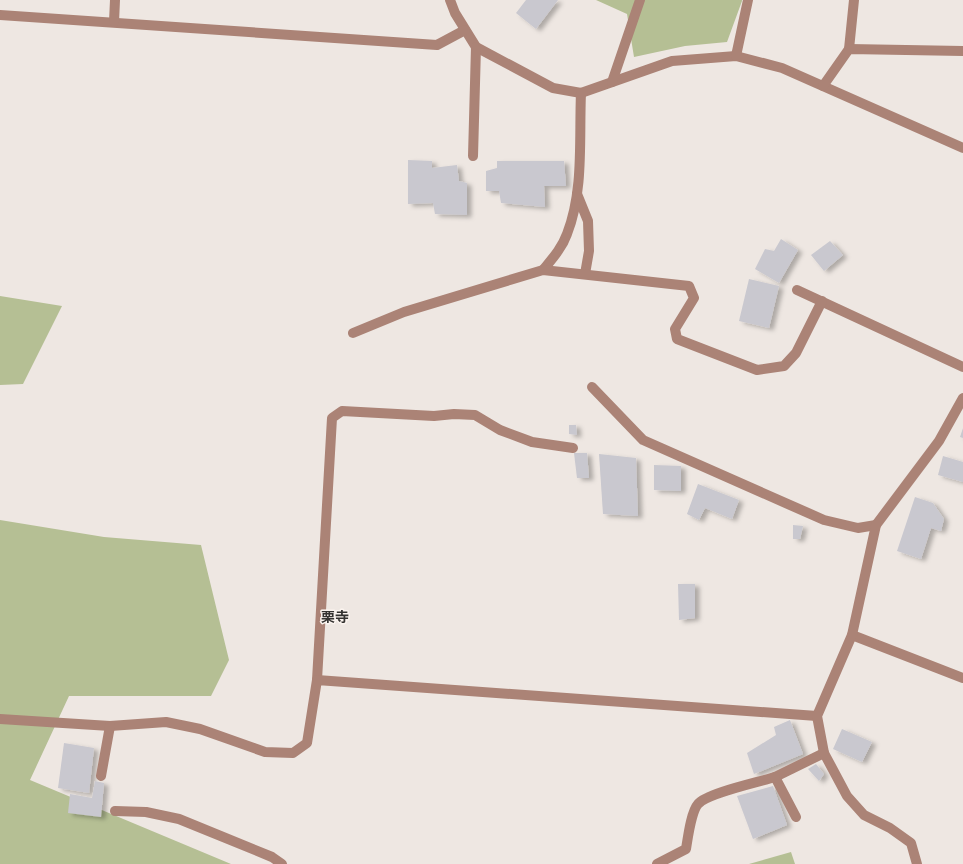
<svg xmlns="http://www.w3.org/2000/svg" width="963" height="864" viewBox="0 0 963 864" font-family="Lora,'Noto Sans JP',serif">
<defs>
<filter id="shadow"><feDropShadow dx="4.5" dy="2.5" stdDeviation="2" flood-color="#0004"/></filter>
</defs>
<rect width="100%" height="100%" fill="#eee7e2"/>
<!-- forest -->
<g fill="#b5bf94">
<path d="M596,0H742V1L727,42L685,46L634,57L627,14Z"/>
<path d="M0,296L62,306L23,384L0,385Z"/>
<path d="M0,520L104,537L201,545L229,660L211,696H69L30,780L231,864H0Z"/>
<path d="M791,852L795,864H749Z"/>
</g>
<!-- building -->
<g fill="#c9c8cf" filter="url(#shadow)">
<path d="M526,0H558L536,29L516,13Z"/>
<path d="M408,160L432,161V168L457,165L459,181L467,183V215L435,214L433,203L408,204Z"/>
<path d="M497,161H564L566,186H544L545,207L501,203L499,191H486V171L497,168Z"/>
<path d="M781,239L798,250L779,283L755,269L765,249L774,251Z"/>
<path d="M830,241L843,255L824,271L811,255Z"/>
<path d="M749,279L779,286L769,328L739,321Z"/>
<path d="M569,425H576L577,435L569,434Z"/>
<path d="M963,428V438L960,437Z"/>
<path d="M574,453H587L589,478H577Z"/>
<path d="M599,454L636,458L638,516L603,514Z"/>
<path d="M943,456L963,462V482L938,475Z"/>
<path d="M654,465L681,466V491L654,490Z"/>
<path d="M698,484L739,500L732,519L705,508L699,520L687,514Z"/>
<path d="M915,497L933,503L944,519L941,531L931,528L921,559L897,551Z"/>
<path d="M793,525L803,526L800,539H793Z"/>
<path d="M678,584H695V618L679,620Z"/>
<path d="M790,720L803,754L754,774L747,753L776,735L774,727Z"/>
<path d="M842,729L872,742L862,762L833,749Z"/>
<path d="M64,743L94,748L89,793L58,788Z"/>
<path d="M816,764L824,774L819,781L808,769Z"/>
<path d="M95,781L104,783L101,817L68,813L70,794L92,798Z"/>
<path d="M773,786L787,825L753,839L737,796Z"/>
</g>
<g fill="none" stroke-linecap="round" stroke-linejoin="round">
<!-- minor -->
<g stroke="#ab8376" stroke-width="10">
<path d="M450,0L455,13L476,47L553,88L581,93L672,61L736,56L782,68L963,148"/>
<path d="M0,15L437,45L465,30"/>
<path d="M114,22L115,0"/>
<path d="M849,49L854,0"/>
<path d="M736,56L748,0"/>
<path d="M612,82L640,0"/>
<path d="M823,86L849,49L963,51"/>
<path d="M473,156L476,47"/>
<path d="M577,194L588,221L589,251L585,274"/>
<path d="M543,270C552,259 562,248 567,234C584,191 579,139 581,93"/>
<path d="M797,290L963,367"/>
<path d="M353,333L404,312L543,270L689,286L694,298L675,329L677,339L757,370L784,366L796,353L822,301"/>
<path d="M592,387L643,440L824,520L858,528L876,525"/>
<path d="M852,635L963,678"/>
<path d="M317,680L332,418L342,411L434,416L454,414L475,415L500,430L532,442L573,448"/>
<path d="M0,719L110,726L166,722L200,729L265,752L293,753L307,743L317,680L817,716"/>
<path d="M101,776L110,726"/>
<path d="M115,811L146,812L179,819L272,857L282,864"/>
<path d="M796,817L775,777L824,753"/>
<path d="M657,864L686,849C688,837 691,812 698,804C707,793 760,782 775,777"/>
<path d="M917,864L911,843L890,828L864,815L847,796L824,753L817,716L852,635L876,525L939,441L963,398"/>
</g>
</g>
<g text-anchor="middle" stroke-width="3" stroke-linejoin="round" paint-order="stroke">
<!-- quarter labels -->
<g font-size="14" font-weight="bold" fill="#343230" stroke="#fbf4ef">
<text x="335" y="622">栗寺</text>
</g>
</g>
</svg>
